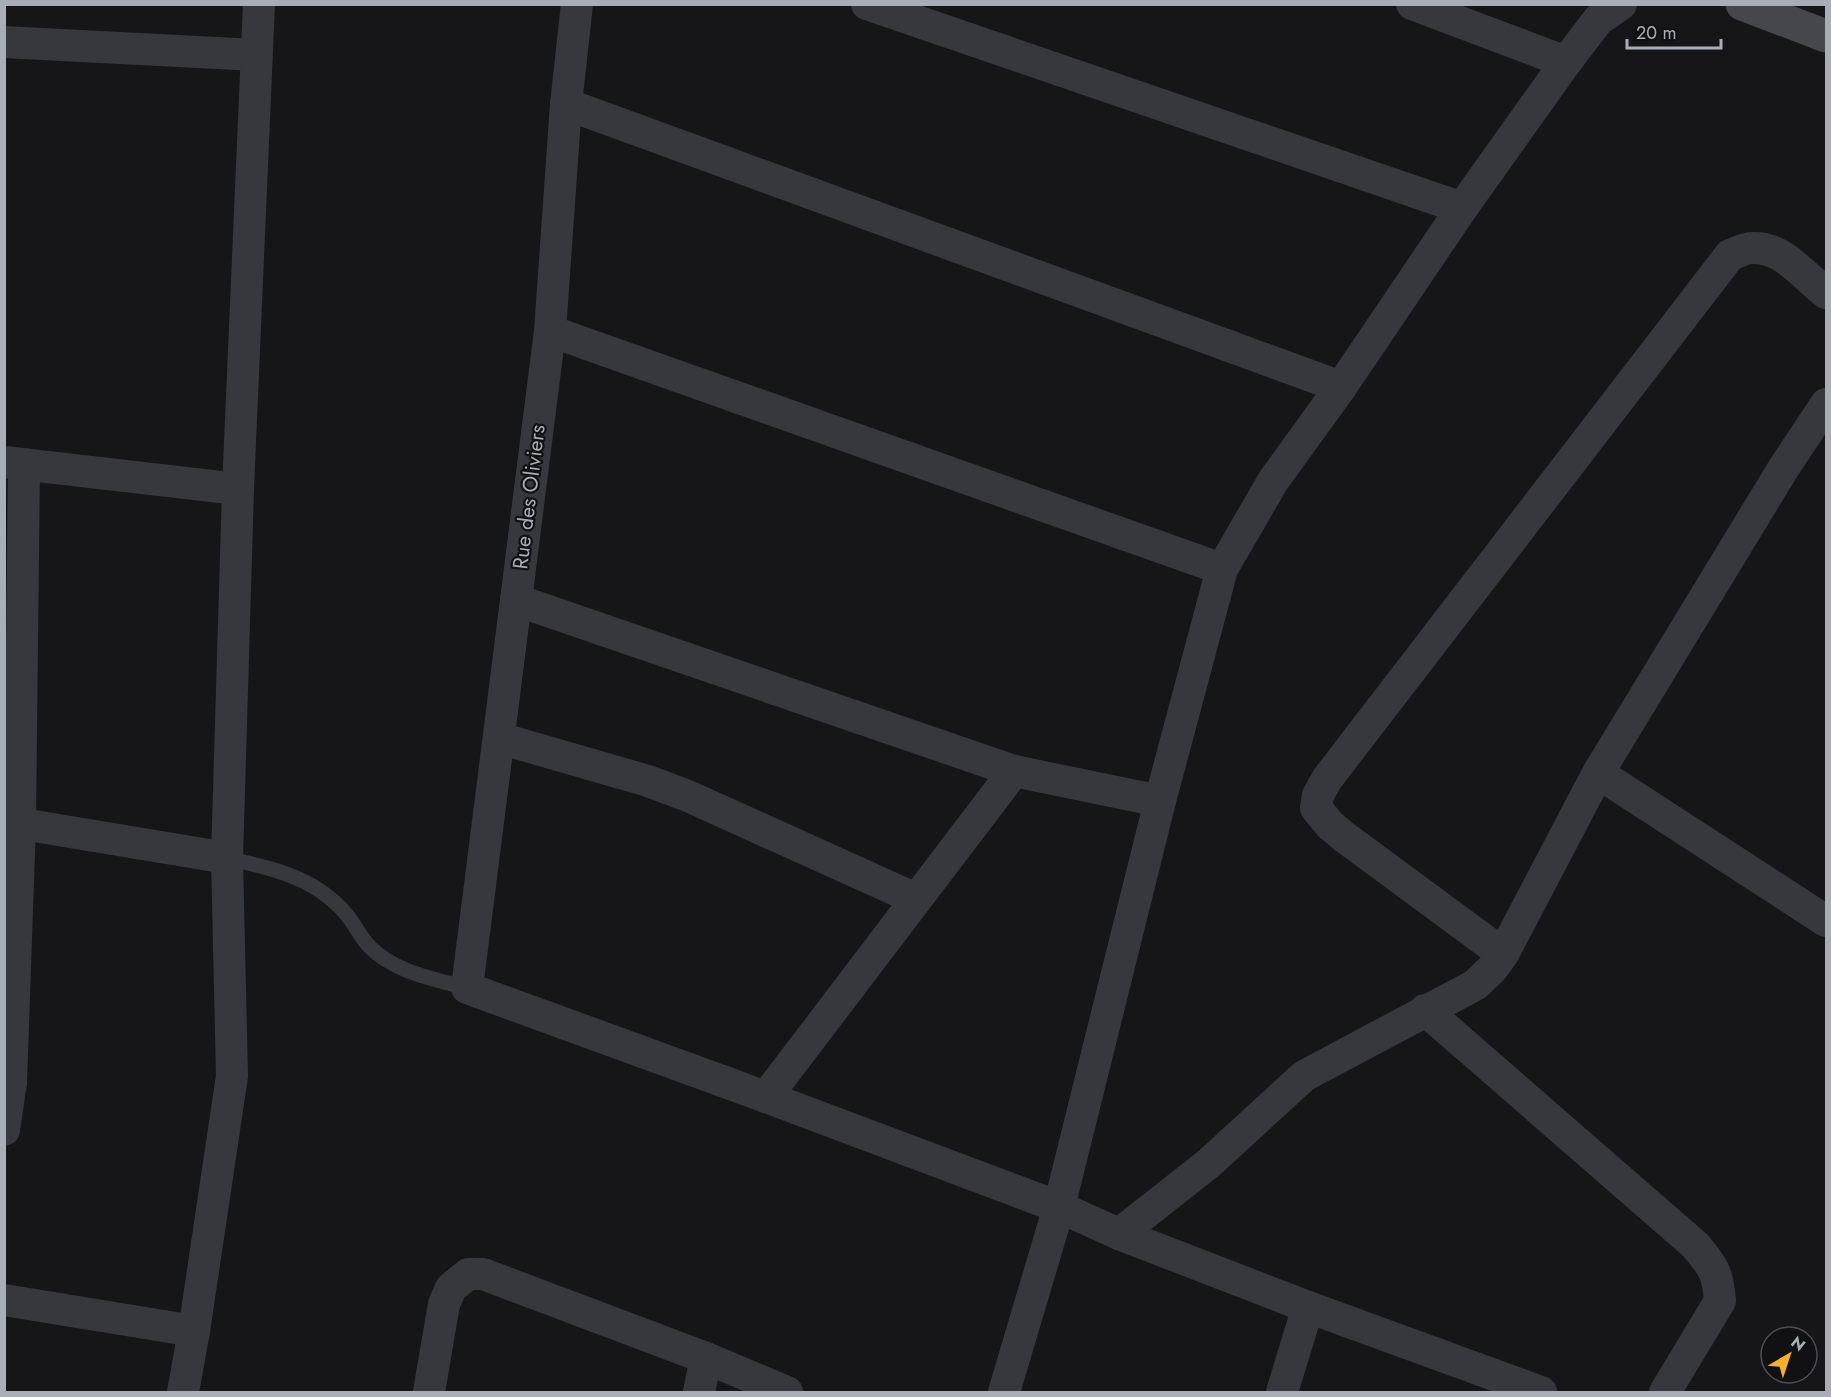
<svg xmlns="http://www.w3.org/2000/svg" width="1831" height="1397" viewBox="0 0 1831 1397" font-family="Jost,sans-serif">
<rect width="100%" height="100%" fill="#161618"/>
<g fill="none" stroke-linecap="round" stroke-linejoin="round">
<!-- lane -->
<path stroke="#37383d" stroke-width="15" d="M227,858C259,866 294,872 322,892C330,898 340,906 346,914C355,924 360,937 370,947C394,972 435,979 467,988"/>
<!-- street -->
<g stroke="#37383d" stroke-width="32">
<path d="M577,4L566,104L550,331L467,988L766,1097L1059,1207L1119,1234L1308,1307L1541,1392"/>
<path d="M867,4L1462,208"/>
<path d="M1412,4L1566,62"/>
<path d="M4,42L256,55"/>
<path d="M566,104L1341,387"/>
<path d="M550,331L1222,569"/>
<path d="M4,462L238,489"/>
<path d="M516,600L1014,771L1160,801"/>
<path d="M499,738L648,781L688,796L916,899"/>
<path d="M1598,773L1826,921"/>
<path d="M4,821L227,858"/>
<path d="M1503,954L1343,836L1330,825L1316,808L1318,795L1327,779L1730,255C1736,253 1745,248 1752,248C1782,246 1804,276 1826,293"/>
<path d="M1425,1010L1695,1245C1713,1266 1718,1273 1720,1301L1665,1392"/>
<path d="M4,1081L11,1082L20,824L24,464"/>
<path d="M766,1097L1014,771"/>
<path d="M4,1130L11,1082"/>
<path d="M1119,1234L1208,1164L1304,1076L1475,985L1492,969L1503,954L1598,773L1783,469L1826,404"/>
<path d="M4,1300L194,1331"/>
<path d="M183,1392L194,1331L232,1076L227,858L238,489L259,4"/>
<path d="M429,1392L444,1304L451,1288L468,1274H483L706,1358L787,1392"/>
<path d="M699,1392L706,1358"/>
<path d="M1004,1392L1059,1207L1160,801L1222,569L1273,481L1341,387L1462,208L1566,62L1598,20L1621,4"/>
<path d="M1282,1392L1308,1307"/>
</g>
<!-- secondary -->
<path stroke="#45474d" stroke-width="33" d="M1742,4L1826,36"/>
</g>
<g text-anchor="middle" stroke-width="4.5" stroke-linejoin="round" paint-order="stroke">
<!-- street labels -->
<g font-size="21" fill="#a8adb8" stroke="#111113">
<text transform="translate(529 497) rotate(-83)" y="7">Rue des Oliviers</text>
</g>
</g>
<!-- border -->
<rect width="1831" height="1397" fill="none" stroke="#a8adb8" stroke-width="12"/>
<!-- north arrow -->
<g transform="translate(1789 1355) rotate(39)"><circle r="28" fill="#111113" stroke="#4d4f55" stroke-width="1.5"/>
<path d="M0-4.5L10 22L0 15L-10 22Z" fill="#f2b134"/>
<text y="-9" font-size="16" font-weight="bold" text-anchor="middle" fill="#a8adb8">N</text>
</g>
<!-- scale -->
<path d="M1627 39v9h94v-9" fill="none" stroke="#a8adb8" stroke-width="3"/>
<text x="1636" y="39" font-size="18" fill="#a8adb8" stroke="#111113" stroke-width="4.5" paint-order="stroke">20 m</text>
</svg>
